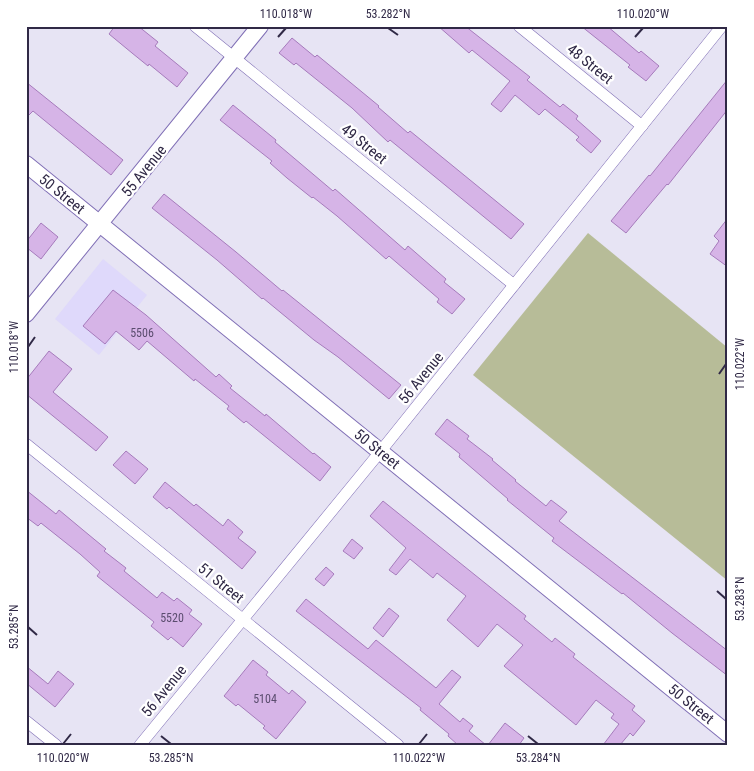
<svg xmlns="http://www.w3.org/2000/svg" width="754" height="771" viewBox="0 0 754 771" font-family="'Roboto Condensed',sans-serif">
<rect width="100%" height="100%" fill="#e7e4f4"/>
<!-- built -->
<path fill="#dfd9fb" d="M103,259L147,295L99,355L55,319Z"/>
<!-- green -->
<path fill="#b7bc98" d="M588,233L728,348V581L473,375Z"/>
<!-- building -->
<g fill="#d6b4e7" stroke="#a67bbc">
<path d="M115,26H138L158,42L155,46L188,73L177,87L149,64L148,66L132,53L109,34Z"/>
<path d="M438,26H465L530,77L527,80L560,107L563,104L578,116L576,119L601,141L591,153L576,140L579,137L545,109L539,115L515,95L501,112L491,104L510,81L472,50L469,53Z"/>
<path d="M581,26H607L639,53L641,51L659,66L646,81L628,67L630,65Z"/>
<path d="M292,38L315,57L317,55L379,106L378,107L408,133L410,131L524,224L511,239L390,140L388,142L352,108L296,63L294,65L279,53Z"/>
<path d="M728,79V109L668,185L667,184L626,233L611,221L649,175L650,176Z"/>
<path d="M26,82L123,160L111,175L33,111L26,118Z"/>
<path d="M233,105L276,140L275,142L333,191L335,189L405,250L408,246L446,279L444,282L465,299L452,314L437,302L439,299L389,256L386,259L337,216L313,197L312,198L287,178L270,163L272,161L220,120Z"/>
<path d="M164,194L236,252L282,291L283,290L401,385L389,399L338,357L314,340L263,298L262,299L217,260L152,208Z"/>
<path d="M728,218V267L710,254L719,241L714,236Z"/>
<path d="M41,223L58,237L41,259L26,247V242Z"/>
<path d="M113,290L146,315L216,377L219,374L232,386L230,388L265,416L266,414L313,454L314,453L331,467L320,481L246,421L244,423L227,409L229,406L195,379L194,381L147,341L139,350L116,331L105,344L83,326Z"/>
<path d="M49,351L72,369L53,392L108,437L96,451L26,394V380Z"/>
<path d="M447,419L469,436L467,439L493,459L492,460L516,480L515,481L546,506L551,500L567,512L559,521L728,651V676L672,633L623,593L622,594L552,541L554,538L507,500L508,499L459,457L460,454L435,434Z"/>
<path d="M126,451L148,469L135,484L113,465Z"/>
<path d="M165,482L194,506L196,504L223,526L228,519L243,532L238,538L256,552L242,569L169,507L167,509L153,497Z"/>
<path d="M26,490L56,514L59,510L83,530L106,549L104,551L126,568L124,571L157,598L162,592L174,601L177,598L192,610L189,614L202,624L183,647L171,637L168,640L151,626L154,622L97,576L100,572L80,554L41,523L38,526L26,517Z"/>
<path d="M383,501L526,616L524,619L552,642L555,638L575,654L573,657L635,706L632,710L645,721L633,736L630,733L620,745H603L619,724L611,718L614,714L596,700L576,725L504,666L523,645L497,624L478,647L447,620L466,596L437,573L433,578L410,559L396,575L389,570L406,548L370,516Z"/>
<path d="M352,539L363,548L354,559L343,551Z"/>
<path d="M326,567L334,574L324,586L315,579Z"/>
<path d="M306,599L368,649L376,640L436,688L452,670L461,677L439,704L460,722L463,718L473,726L469,731L486,745H458L448,736L449,734L420,710L421,708L296,611Z"/>
<path d="M389,608L399,616L383,637L373,628Z"/>
<path d="M253,660L268,672L266,675L289,694L292,690L306,702L276,739L263,728L265,726L238,704L236,706L224,696Z"/>
<path d="M26,666L48,684L58,671L74,684L55,707L26,683Z"/>
<path d="M505,723L524,738L519,745H488Z"/>
</g>
<g fill="none" stroke-linecap="round" stroke-linejoin="round">
<!-- street casing -->
<g stroke="#8170b6" stroke-width="12">
<g id="street">
<path d="M195,26L514,285"/>
<path d="M519,26L642,126"/>
<path d="M26,444L398,745"/>
<path d="M26,721L56,745"/>
<path d="M140,745L380,452L722,26"/>
</g>
</g>
<!-- secondary casing -->
<g stroke="#8170b6" stroke-width="18">
<g id="secondary">
<path d="M26,164L728,734"/>
<path d="M26,314L260,26"/>
</g>
</g>
<!-- street -->
<use href="#street" stroke="#fff" stroke-width="11"/>
<!-- secondary -->
<use href="#secondary" stroke="#fff" stroke-width="16"/>
</g>
<!-- ticks -->
<path fill="none" stroke="#302946" stroke-width="2" d="M388,28L398,35M278,37L286,28M635,37L643,28M28,347L35,337M719,374L726,364M717,591L726,599M28,627L37,635M161,736L171,744M528,736L538,744M63,744L71,734M419,744L427,734"/>
<g text-anchor="middle" stroke-width="4.5" stroke-linejoin="round" paint-order="stroke">
<!-- number labels -->
<g font-size="12" fill="#5a4c6e">
<text x="142" y="337">5506</text>
<text x="172" y="622">5520</text>
<text x="265" y="703">5104</text>
</g>
<!-- street labels -->
<g font-size="15" fill="#302946" stroke="#fff">
<text transform="translate(590 64) rotate(39)" y="5">48 Street</text>
<text transform="translate(364 144) rotate(39)" y="5">49 Street</text>
<text transform="translate(144 171) rotate(-51)" y="5">55 Avenue</text>
<text transform="translate(62 194) rotate(39)" y="5">50 Street</text>
<text transform="translate(421 378) rotate(-51)" y="5">56 Avenue</text>
<text transform="translate(377 449) rotate(39)" y="5">50 Street</text>
<text transform="translate(221 583) rotate(39)" y="5">51 Street</text>
<text transform="translate(164 691) rotate(-51)" y="5">56 Avenue</text>
<text transform="translate(691 704) rotate(39)" y="5">50 Street</text>
</g>
</g>
<!-- border -->
<rect width="754" height="771" fill="none" stroke="#ffffff" stroke-width="55"/>
<rect x="28" y="28" width="698" height="716" fill="none" stroke="#302946" stroke-width="2"/>
<g font-size="12" text-anchor="middle" fill="#302946">
<text x="286" y="18">110.018°W</text>
<text x="388" y="18">53.282°N</text>
<text x="643" y="18">110.020°W</text>
<text transform="translate(14 347) rotate(-90)" y="4">110.018°W</text>
<text transform="translate(740 364) rotate(-90)" y="4">110.022°W</text>
<text transform="translate(740 599) rotate(-90)" y="4">53.283°N</text>
<text transform="translate(14 627) rotate(-90)" y="4">53.285°N</text>
<text x="63" y="762">110.020°W</text>
<text x="171" y="762">53.285°N</text>
<text x="419" y="762">110.022°W</text>
<text x="538" y="762">53.284°N</text>
</g>
</svg>
